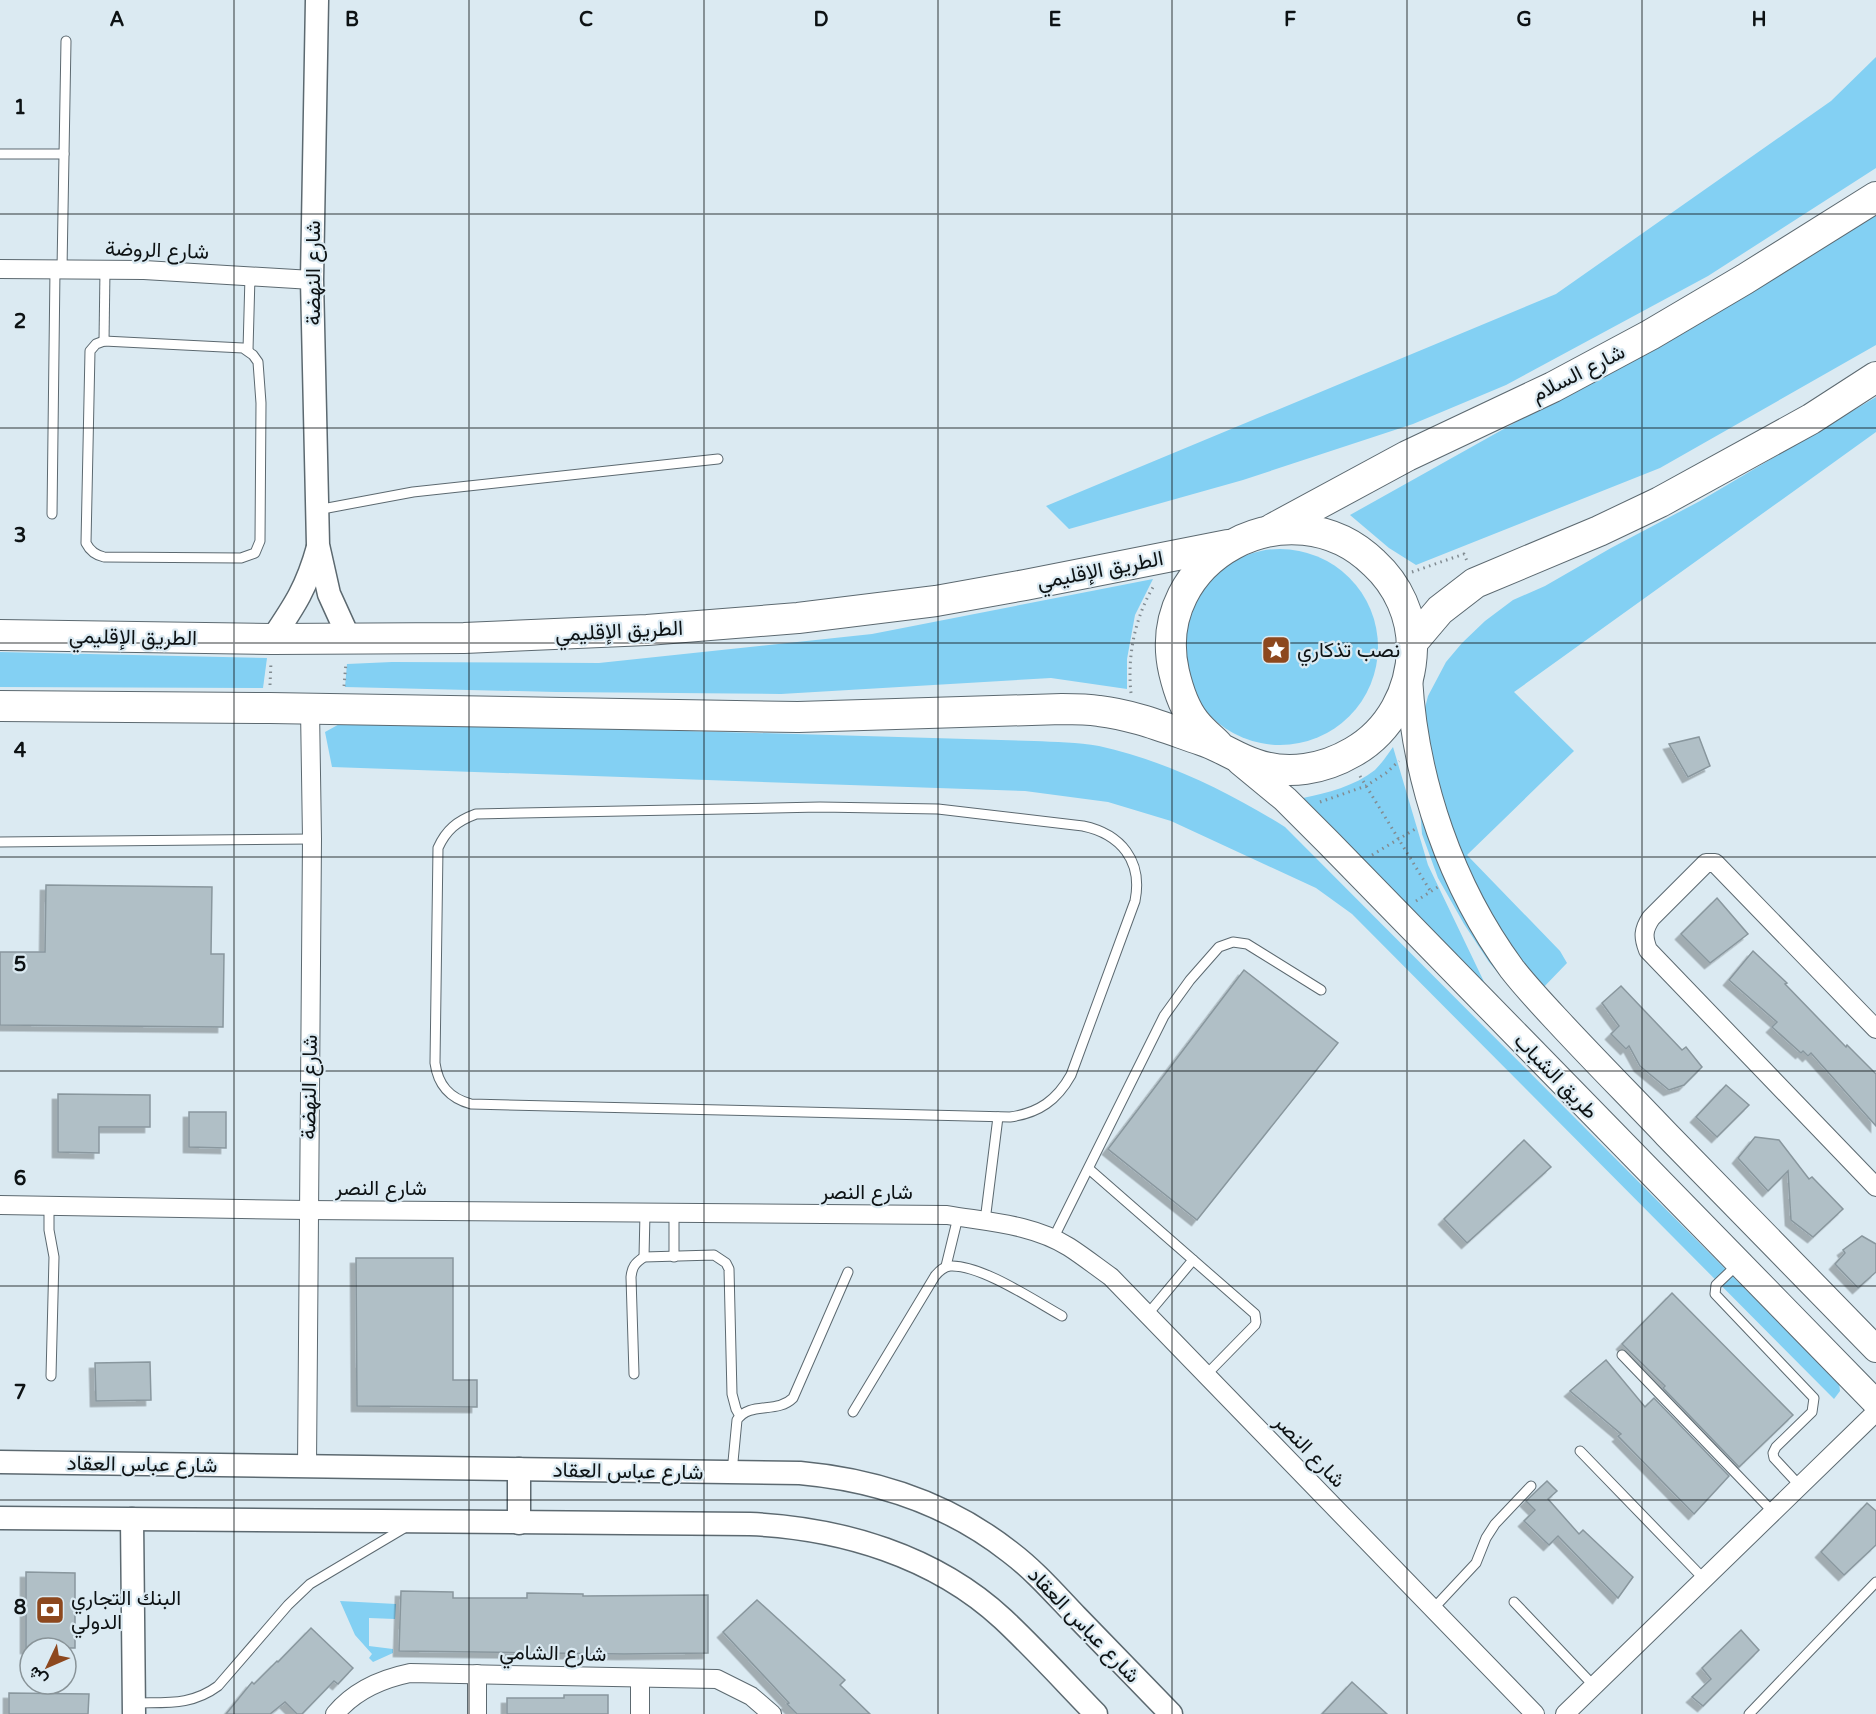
<svg xmlns="http://www.w3.org/2000/svg" width="1876" height="1714" viewBox="0 0 1876 1714" font-family="'Varela Round',Vazirmatn,sans-serif">
<defs>
<filter id="shadow"><feDropShadow dx="-5.5" dy="5.5" stdDeviation="0" flood-color="#0004"/></filter>
</defs>
<rect width="100%" height="100%" fill="#dbeaf2"/>
<!-- green -->
<g fill="#83d0f3">
<path d="M1876,57V168L1708,276L1506,385L1413,424L1243,480L1069,529L1046,506L1556,294L1831,101Z"/>
<path d="M1876,209V345L1660,468L1416,565L1389,548L1350,515L1773,278Z"/>
<path d="M1876,397V432L1514,692L1574,751L1467,855L1560,951L1567,963L1540,991L1524,1004L1489,962L1464,924L1438,878L1422,834L1415,747L1428,696L1446,662L1462,643L1485,621L1513,600L1545,586L1611,548L1700,501Z"/>
<circle cx="1280" cy="647" r="98"/>
<path d="M1153,579L1135,615L1127,659V689L1051,678L781,694L556,692L345,687L347,664L392,662L599,663L872,634Z"/>
<path d="M0,652L267,658L263,688L0,687Z"/>
<path d="M345,721L1034,741C1055,742 1078,742 1099,746C1166,761 1227,791 1285,827L1839,1383L1840,1391L1834,1399L1352,914L1316,888L1171,821L1108,802L1025,791L332,767L325,732Z"/>
<path d="M1393,747L1428,865L1487,988L1303,798C1327,793 1355,786 1375,770C1382,763 1388,754 1393,747Z"/>
<path d="M340,1601L396,1604L395,1619L369,1618V1646L393,1649V1653L373,1662L369,1658L372,1654L355,1635Z"/>
</g>
<!-- building -->
<g fill="#b0bfc6" stroke="#89979e" stroke-width="1.5" filter="url(#shadow)">
<path d="M1699,737L1710,766L1688,777L1669,744Z"/>
<path d="M46,885L212,887L211,954H224L223,1027L0,1025V952H45Z"/>
<path d="M1717,898L1748,934L1710,963L1681,934Z"/>
<path d="M1753,951L1787,983L1785,984L1846,1047L1847,1045L1876,1074V1126L1811,1053L1808,1056L1803,1051L1801,1053L1772,1027L1777,1022L1729,980Z"/>
<path d="M1244,970L1338,1043L1197,1220L1108,1149Z"/>
<path d="M1621,986L1682,1050L1686,1047L1702,1067L1684,1085L1669,1090L1640,1066L1629,1046L1626,1049L1611,1034L1619,1026L1602,1003Z"/>
<path d="M1726,1085L1749,1105L1717,1137L1696,1117Z"/>
<path d="M58,1094L150,1095V1127H99V1153L58,1152Z"/>
<path d="M189,1112H226V1148L189,1147Z"/>
<path d="M1755,1137L1779,1140L1809,1179L1812,1177L1843,1209L1813,1237L1791,1220L1788,1171L1768,1191L1738,1158Z"/>
<path d="M1524,1140L1551,1167L1467,1243L1444,1219Z"/>
<path d="M1862,1236L1876,1244V1272L1858,1288L1835,1264L1845,1253L1843,1250Z"/>
<path d="M356,1258H453V1380H477V1407L357,1406Z"/>
<path d="M1672,1293L1793,1415L1739,1467L1663,1388L1665,1386L1622,1344Z"/>
<path d="M1606,1360L1645,1407L1654,1398L1729,1476L1694,1514L1618,1436L1621,1434L1570,1391Z"/>
<path d="M150,1362L151,1400L96,1401L95,1363Z"/>
<path d="M1547,1481L1557,1491L1548,1499L1579,1534L1583,1530L1633,1577L1618,1598L1558,1536L1549,1545L1524,1521L1535,1510L1526,1501Z"/>
<path d="M1867,1503L1876,1511V1545L1844,1575L1821,1552Z"/>
<path d="M26,1572L75,1573V1648H26Z"/>
<path d="M401,1591L453,1592V1598H527V1593L583,1594V1596L708,1595V1653L624,1654L399,1651Z"/>
<path d="M757,1600L845,1680L840,1685L870,1714H797L787,1704L789,1703L723,1632Z"/>
<path d="M311,1628L353,1668L338,1684L334,1681L302,1714H297L285,1702L270,1714H226L252,1682L254,1684L277,1661L278,1662Z"/>
<path d="M1741,1630L1759,1650L1703,1706L1692,1697L1711,1679L1702,1668Z"/>
<path d="M1352,1682L1387,1714H1322Z"/>
<path d="M9,1693L89,1694L88,1714H9Z"/>
<path d="M564,1695H608V1714H507V1698H564Z"/>
</g>
<g fill="none" stroke-linecap="round" stroke-linejoin="round">
<!-- service casing -->
<g stroke="#5c6970" stroke-width="11">
<g id="service">
<path d="M0,154H64"/>
<path d="M62,269L66,41"/>
<path d="M104,341L243,348L253,355L258,362L261,403L260,541L255,553L241,558L104,557C95,555 90,551 86,543L90,351L96,344Z"/>
<path d="M104,341L105,270"/>
<path d="M248,350L250,276"/>
<path d="M317,510L413,492L718,459"/>
<path d="M52,514L55,270"/>
<path d="M820,807L938,809L1083,826C1121,834 1143,861 1135,901L1071,1075C1057,1100 1039,1113 1010,1117L471,1104C449,1098 438,1085 435,1063L438,848C446,830 457,821 476,814Z"/>
<path d="M0,842L312,839"/>
<path d="M1089,1169L1255,1314L1256,1322L1255,1325L1206,1375"/>
<path d="M49,1206V1230L54,1257L51,1376"/>
<path d="M985,1221L998,1117"/>
<path d="M1053,1239L1164,1016L1190,980L1219,947L1233,942L1247,944L1321,990"/>
<path d="M644,1257L645,1213"/>
<path d="M674,1257V1213"/>
<path d="M1737,1265L1716,1285L1715,1294L1814,1398L1812,1412L1776,1447L1773,1453L1774,1458L1800,1486"/>
<path d="M946,1266L958,1217"/>
<path d="M1147,1315L1193,1260"/>
<path d="M1622,1355L1773,1512"/>
<path d="M634,1374L631,1277C632,1267 635,1263 644,1257L714,1255L726,1263L729,1269L732,1394L736,1409L740,1416"/>
<path d="M853,1412L935,1276C939,1271 943,1267 950,1266C980,1264 1035,1301 1062,1316"/>
<path d="M1580,1451L1704,1579"/>
<path d="M732,1472L737,1420C750,1401 777,1414 793,1398L848,1272"/>
<path d="M1514,1602L1594,1686"/>
<path d="M1433,1609L1476,1563L1486,1538L1495,1524L1531,1486"/>
<path d="M134,1703C166,1702 191,1706 218,1686L288,1605L310,1584L406,1527"/>
<path d="M1749,1714L1876,1582"/>
</g>
</g>
<!-- minor casing -->
<g stroke="#5c6970" stroke-width="20">
<g id="minor">
<path d="M0,269L144,270L312,280"/>
<path d="M1876,1029L1715,863H1706L1651,918C1643,930 1643,937 1648,950L1876,1187"/>
<path d="M0,1205L307,1210L947,1215C987,1222 1033,1224 1069,1247C1083,1256 1097,1267 1111,1277L1535,1714"/>
<path d="M307,1466L312,839L310,709"/>
<path d="M335,1714C354,1691 381,1679 410,1673L717,1679L751,1696L772,1714"/>
<path d="M477,1714V1674"/>
<path d="M640,1714V1678"/>
<path d="M1565,1714L1876,1412"/>
</g>
</g>
<!-- tertiary casing -->
<g stroke="#5c6970" stroke-width="25">
<g id="tertiary">
<path d="M317,0L312,280L318,545L329,594L349,638"/>
<path d="M272,639C295,605 307,587 318,547"/>
<path d="M0,1462L800,1473C877,1480 949,1504 1010,1552C1035,1571 1054,1593 1076,1616C1107,1648 1139,1681 1171,1714"/>
<path d="M0,1518L750,1524C841,1528 935,1556 1003,1619C1035,1649 1065,1682 1096,1714"/>
<path d="M132,1519L134,1714"/>
<path d="M519,1523V1469"/>
</g>
</g>
<!-- secondary casing -->
<g stroke="#5c6970" stroke-width="28">
<g id="secondary">
<path d="M1409,678C1415,781 1451,886 1512,969C1526,987 1542,1004 1557,1020C1593,1059 1631,1097 1667,1135C1737,1206 1806,1278 1876,1349"/>
<path d="M1240,762L1285,799L1329,843L1876,1403"/>
</g>
</g>
<!-- trunk casing -->
<g stroke="#5c6970" stroke-width="32">
<g id="trunk">
<path d="M1272,529L1407,456L1553,387L1650,335L1745,279L1876,197"/>
<path d="M0,635L272,639L464,638L647,630L798,618L936,601L1025,585L1228,545"/>
<path d="M1412,643L1440,610L1475,583L1599,531L1660,502L1811,419L1876,377"/>
<path d="M0,706L270,708L798,717L1062,709C1074,709 1087,709 1099,711C1134,715 1168,729 1201,740C1220,746 1236,758 1255,764C1288,776 1324,769 1353,752C1390,731 1411,691 1412,649C1412,616 1398,585 1374,563C1291,482 1148,558 1174,672C1178,689 1184,708 1195,722C1202,731 1211,738 1218,745"/>
</g>
</g>
<!-- path -->
<g stroke="#828c92" stroke-width="3" stroke-dasharray="1.5 4.5" stroke-linecap="butt">
<path d="M1412,572L1464,554L1467,561"/>
<path d="M270,685L271,662"/>
<path d="M344,686L346,663"/>
<path d="M1131,693C1127,656 1135,616 1155,584"/>
<path d="M1360,776L1431,892"/>
<path d="M1320,802L1366,786L1386,773L1399,761"/>
<path d="M1372,855L1417,828"/>
<path d="M1416,901L1441,885"/>
</g>
<!-- service -->
<use href="#service" stroke="#fff" stroke-width="9"/>
<!-- minor -->
<use href="#minor" stroke="#fff" stroke-width="18"/>
<!-- tertiary -->
<use href="#tertiary" stroke="#fff" stroke-width="22"/>
<!-- secondary -->
<use href="#secondary" stroke="#fff" stroke-width="26"/>
<!-- trunk -->
<use href="#trunk" stroke="#fff" stroke-width="30"/>
</g>
<!-- grid -->
<path fill="none" stroke="#0d1214" stroke-width="1.5" stroke-opacity="0.55" d="M234,0V1714M469,0V1714M704,0V1714M938,0V1714M1172,0V1714M1407,0V1714M1642,0V1714M0,214H1876M0,428H1876M0,643H1876M0,857H1876M0,1071H1876M0,1286H1876M0,1500H1876"/>
<!-- icons -->
<defs>
<g id="sight-square" transform="scale(1.5)"><rect x="-9" y="-9" width="18" height="18" rx="4" fill="#8d481e" stroke="#dbeaf2"/><path d="M0-6L1.8-2.2L6-1.7L2.9 1.2L3.7 5.4L0 3.3L-3.7 5.4L-2.9 1.2L-6-1.7L-1.8-2.2Z" fill="#fff"/></g>
<g id="bank-square" transform="scale(1.5)"><rect x="-9" y="-9" width="18" height="18" rx="4" fill="#8d481e" stroke="#dbeaf2"/><path d="M-6-4H6V4H-6ZM0-2.3a2.3 2.3 0 1 0 0 4.6a2.3 2.3 0 1 0 0-4.6Z" fill="#fff"/></g>
</defs>
<g fill-rule="evenodd">
<use href="#sight-square" x="1276" y="650"/>
<use href="#bank-square" x="50" y="1610"/>
</g>
<g text-anchor="middle" stroke-width="4.5" stroke-linejoin="round" paint-order="stroke">
<!-- street labels -->
<g font-size="21" fill="#0d1214" stroke="#dbeaf2">
<text transform="translate(157 250) rotate(2)" y="7">شارع الروضة</text>
<text transform="translate(313 273) rotate(-90)" y="7">شارع النهضة</text>
<text transform="translate(1578 373) rotate(-27)" y="7">شارع السلام</text>
<text transform="translate(1100 570) rotate(-11)" y="7">الطريق الإقليمي</text>
<text transform="translate(619 631) rotate(-3)" y="7">الطريق الإقليمي</text>
<text transform="translate(133 637) rotate(1)" y="7">الطريق الإقليمي</text>
<text transform="translate(1556 1076) rotate(46)" y="7">طريق الشباب</text>
<text transform="translate(309 1087) rotate(-89)" y="7">شارع النهضة</text>
<text x="381" y="1195">شارع النصر</text>
<text x="867" y="1199">شارع النصر</text>
<text transform="translate(1310 1451) rotate(46)" y="7">شارع النصر</text>
<text transform="translate(142 1464) rotate(1)" y="7">شارع عباس العقاد</text>
<text transform="translate(628 1471) rotate(1)" y="7">شارع عباس العقاد</text>
<text transform="translate(1084 1625) rotate(46)" y="7">شارع عباس العقاد</text>
<text transform="translate(553 1653) rotate(1)" y="7">شارع الشامي</text>
</g>
<!-- poi labels -->
<g font-size="21" fill="#0d1214" stroke="#dbeaf2" text-anchor="start">
<text x="1297" y="657">نصب تذكاري</text>
<text x="71" y="1605">البنك التجاري<tspan x="71" dy="24">الدولي</tspan></text>
</g>
</g>
<g font-size="20" text-anchor="middle" font-weight="bold" fill="#0d1214" stroke="#dbeaf2" stroke-width="4.5" stroke-linejoin="round" paint-order="stroke">
<text x="117" y="26">A</text>
<text x="352" y="26">B</text>
<text x="586" y="26">C</text>
<text x="821" y="26">D</text>
<text x="1055" y="26">E</text>
<text x="1290" y="26">F</text>
<text x="1524" y="26">G</text>
<text x="1759" y="26">H</text>
<text x="20" y="114">1</text>
<text x="20" y="328">2</text>
<text x="20" y="542">3</text>
<text x="20" y="757">4</text>
<text x="20" y="971">5</text>
<text x="20" y="1185">6</text>
<text x="20" y="1399">7</text>
<text x="20" y="1614">8</text>
</g>
<!-- north arrow -->
<g transform="translate(48 1666) rotate(226)"><circle r="28" fill="#dbeaf2" stroke="#899499" stroke-width="1.5"/>
<path d="M0-4.5L10 22L0 15L-10 22Z" fill="#8d481e"/>
<text y="-9" font-size="16" font-weight="bold" text-anchor="middle" fill="#0d1214">ش</text>
</g>
</svg>
